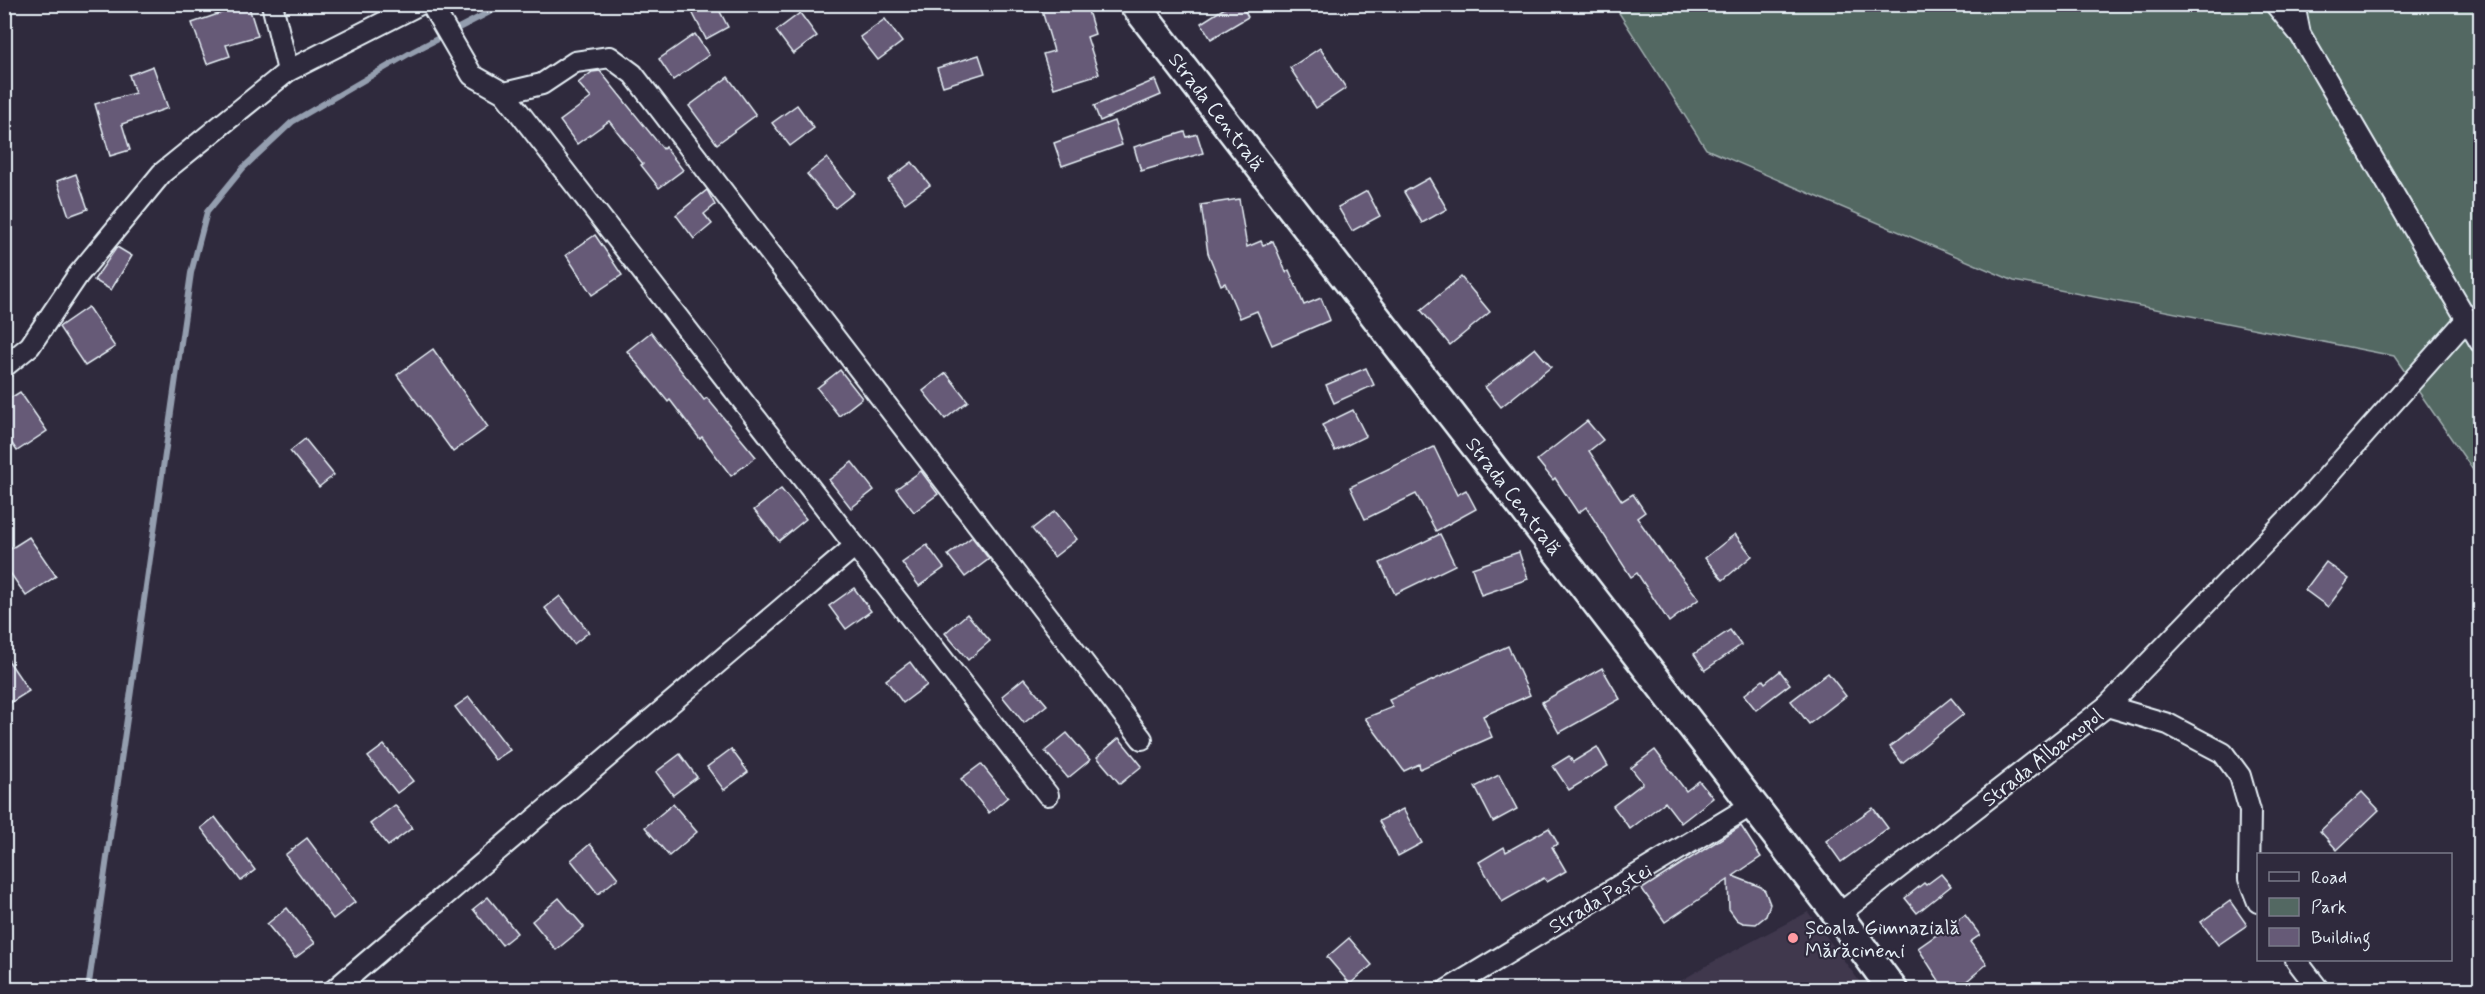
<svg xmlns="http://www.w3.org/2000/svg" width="2485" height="994" viewBox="0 0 2485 994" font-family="Mynerve,sans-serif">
<rect width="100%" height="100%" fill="#2f2a3d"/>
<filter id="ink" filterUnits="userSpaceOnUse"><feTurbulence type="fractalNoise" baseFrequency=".0167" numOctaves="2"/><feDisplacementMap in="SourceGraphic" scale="12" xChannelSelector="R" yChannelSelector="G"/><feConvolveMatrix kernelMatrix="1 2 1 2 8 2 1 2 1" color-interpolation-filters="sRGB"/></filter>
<g filter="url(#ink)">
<!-- built -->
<path fill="#40384e" d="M1808,912L1865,989H1667L1711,963Z"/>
<!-- green -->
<path fill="#536862" stroke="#9eacad" stroke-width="1.5" d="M1614,5H2480V480L2394,356L2014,281L1706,149Z"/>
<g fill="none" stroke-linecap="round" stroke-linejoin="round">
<!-- stream -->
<path stroke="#949eaf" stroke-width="6" d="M88,990L191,273L207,212L243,168L292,122L412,52L505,4"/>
</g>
<!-- building -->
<g fill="#665a77" stroke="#e8f1f8" stroke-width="1.5">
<path d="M222,4H248L258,36L226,45L230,56L207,64L192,23L224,12Z"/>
<path d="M688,4H716L728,27L706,39Z"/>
<path d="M1040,4H1086L1095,34L1087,37L1099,74L1054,88L1043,54L1054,51Z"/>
<path d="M1231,4H1241L1248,17L1211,39L1201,23Z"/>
<path d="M800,13L817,36L793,54L776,31Z"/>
<path d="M885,19L902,42L878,60L860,37Z"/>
<path d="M695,34L709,55L673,80L659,59Z"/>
<path d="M1320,48L1346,88L1316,108L1290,68Z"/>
<path d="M979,55L985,73L943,86L937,68Z"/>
<path d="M153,66L168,108L122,124L130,150L110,156L95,104L135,93L129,75Z"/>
<path d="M600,71L663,149L665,147L683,170L659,188L641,165L643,164L609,121L577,144L560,121L591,98L578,83L592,72Z"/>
<path d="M728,77L756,115L717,144L689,106Z"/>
<path d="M1155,80L1161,95L1100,121L1094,106Z"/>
<path d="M797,105L814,128L790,146L772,123Z"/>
<path d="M1114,121L1122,145L1062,166L1054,143Z"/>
<path d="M1185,132L1187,137L1197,134L1203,153L1141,171L1134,147Z"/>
<path d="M827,158L854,193L835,208L807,174Z"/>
<path d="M912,162L930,185L905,203L888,180Z"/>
<path d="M76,174L88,209L69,216L57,181Z"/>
<path d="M1429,178L1447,209L1422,223L1404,192Z"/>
<path d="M707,190L715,205L704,214L712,224L694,239L676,215Z"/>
<path d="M1367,191L1380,216L1352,231L1338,207Z"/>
<path d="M1239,199L1247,247L1261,241L1263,245L1273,241L1286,272L1289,270L1304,305L1321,298L1330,320L1272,345L1257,311L1240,318L1225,283L1221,285L1208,253L1201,205Z"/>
<path d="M595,235L622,275L592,295L566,255Z"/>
<path d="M117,247L132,256L111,290L94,280Z"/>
<path d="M1461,277L1490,312L1450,345L1421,310Z"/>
<path d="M88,307L115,347L85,366L59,327Z"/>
<path d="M651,332L704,400L707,398L756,457L731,476L702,437L700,439L670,400L668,402L627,351Z"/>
<path d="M1535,348L1551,367L1501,407L1485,387Z"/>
<path d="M433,349L488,427L453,452L397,375Z"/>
<path d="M1366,368L1374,385L1334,403L1326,385Z"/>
<path d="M840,370L862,398L839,416L817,388Z"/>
<path d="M946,373L968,401L945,419L923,391Z"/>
<path d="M20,392L47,431L17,451L4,432V402Z"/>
<path d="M1353,410L1366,436L1335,451L1322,425Z"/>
<path d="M1587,421L1603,440L1589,451L1622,501L1633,494L1645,512L1637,518L1668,562L1669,561L1699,599L1669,622L1637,573L1631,577L1586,507L1578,513L1555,478L1553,480L1537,460Z"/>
<path d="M305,439L334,475L319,487L290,451Z"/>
<path d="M1434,447L1457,495L1466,490L1476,509L1436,531L1416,494L1365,519L1350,487Z"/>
<path d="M852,462L874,490L851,508L829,480Z"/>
<path d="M921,471L938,494L914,512L896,489Z"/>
<path d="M781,489L806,519L779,541L754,510Z"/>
<path d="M1055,511L1077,539L1054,557L1032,529Z"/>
<path d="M1440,534L1455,565L1395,594L1380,563Z"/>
<path d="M1735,534L1752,556L1723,580L1705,558Z"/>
<path d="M29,537L56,576L26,596L4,564V553Z"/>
<path d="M972,537L989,559L965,577L948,555Z"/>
<path d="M927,545L944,568L919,586L902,563Z"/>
<path d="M1519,552L1528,579L1481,595L1472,568Z"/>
<path d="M2326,562L2349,579L2328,607L2305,590Z"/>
<path d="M854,588L871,611L846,629L829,606Z"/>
<path d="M560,596L589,632L574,644L545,608Z"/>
<path d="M967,614L990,641L968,660L945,633Z"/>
<path d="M1730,630L1741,645L1705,670L1694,654Z"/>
<path d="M1508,646L1530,695L1483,716L1492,737L1420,769L1419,764L1404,771L1365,718L1393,707L1389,700Z"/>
<path d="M4,654L29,691L4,707Z"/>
<path d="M910,662L927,685L903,703L886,680Z"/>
<path d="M1602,668L1620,699L1559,733L1542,702Z"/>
<path d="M1780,671L1790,684L1756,710L1744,695L1763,680L1765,683Z"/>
<path d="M1828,673L1846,696L1809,724L1791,701Z"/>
<path d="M1024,678L1047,705L1024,723L1002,696Z"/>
<path d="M469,697L510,750L495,760L455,707Z"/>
<path d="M1951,698L1964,714L1902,763L1890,747Z"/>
<path d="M1067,733L1090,760L1068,778L1045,751Z"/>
<path d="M1119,738L1142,766L1120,784L1097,757Z"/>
<path d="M384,745L413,781L397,793L368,757Z"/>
<path d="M1597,747L1608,766L1569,790L1553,766L1569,756L1573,762Z"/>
<path d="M731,749L748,772L724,790L707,767Z"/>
<path d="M1655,750L1686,791L1699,781L1713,798L1681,823L1665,802L1630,829L1613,806L1643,783L1631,768Z"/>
<path d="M680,754L697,777L673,795L656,772Z"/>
<path d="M981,764L1008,797L989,813L961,779Z"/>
<path d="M1499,775L1517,809L1493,822L1475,787Z"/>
<path d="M2362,792L2379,810L2337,850L2320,831Z"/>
<path d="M673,804L697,832L669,856L645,827Z"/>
<path d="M395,805L412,828L388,846L370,824Z"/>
<path d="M1873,808L1888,828L1841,862L1826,841Z"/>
<path d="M1403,809L1422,843L1398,856L1379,821Z"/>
<path d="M215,817L255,870L241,881L201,828Z"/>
<path d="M1741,826L1761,857L1733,876L1761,887L1765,891L1770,904L1766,916L1756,924L1743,923L1737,920L1729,909L1728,880L1665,922L1642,889Z"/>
<path d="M1549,828L1558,844L1552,847L1566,871L1547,882L1544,878L1502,902L1479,862L1504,847L1506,852Z"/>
<path d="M307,838L355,902L333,919L285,855Z"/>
<path d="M590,844L618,878L598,894L571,860Z"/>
<path d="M1941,874L1951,886L1917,913L1905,898L1924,883L1926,885Z"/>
<path d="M488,897L517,933L502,945L473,909Z"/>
<path d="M559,898L584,927L556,950L532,921Z"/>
<path d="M2230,901L2247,925L2218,945L2201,922Z"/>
<path d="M287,908L315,943L295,958L267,924Z"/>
<path d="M1965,915L1980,935L1970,942L1987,964L1956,990H1945L1918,948Z"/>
<path d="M1349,938L1372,965L1350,984L1327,957Z"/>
</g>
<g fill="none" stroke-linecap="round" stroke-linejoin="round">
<!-- minor casing -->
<g stroke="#e8f1f8" stroke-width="24">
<g id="minor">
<path d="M272,4L288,71"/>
<path d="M431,4L472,75L504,93L542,84L575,62L610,57L633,74L1142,739"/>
<path d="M2275,4L2298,32"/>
<path d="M2294,4L2300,34L2480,342"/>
<path d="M504,93L1048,795"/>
<path d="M4,367L30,346L78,275L162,173L288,71L420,4"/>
<path d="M2107,706L2168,724L2223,753L2240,776L2250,811L2249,879L2258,902"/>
<path d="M1838,915L2107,706L2310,496L2467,319"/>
<path d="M2296,960L2319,990"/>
<path d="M334,990L855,546"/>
<path d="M1447,990L1752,805"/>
</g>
</g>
<!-- secondary casing -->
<g stroke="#e8f1f8" stroke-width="33">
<g id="secondary">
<path id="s1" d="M1134,4L1838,915L1893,990"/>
</g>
</g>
<!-- minor -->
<use href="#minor" stroke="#2f2a3d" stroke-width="20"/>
<!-- secondary -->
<use href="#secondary" stroke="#2f2a3d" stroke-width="28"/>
</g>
</g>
<!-- markers -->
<circle fill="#ff9aa2" stroke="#2f2a3d" stroke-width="2" cx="1793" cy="938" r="6"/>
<g text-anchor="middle" stroke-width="4.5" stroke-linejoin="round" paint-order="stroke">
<!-- street labels -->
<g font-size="20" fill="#e8f1f8" stroke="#2f2a3d">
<text dy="7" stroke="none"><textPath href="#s1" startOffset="136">Strada Centrală</textPath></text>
<text dy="7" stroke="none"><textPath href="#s1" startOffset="622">Strada Centrală</textPath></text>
<text transform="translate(2042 757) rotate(-38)" y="7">Strada Albanopol</text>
<text transform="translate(1600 898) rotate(-31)" y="7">Strada Poștei</text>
</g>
<!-- poi labels -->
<g font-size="20" fill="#e8f1f8" stroke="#2f2a3d" text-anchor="start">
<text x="1805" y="934">Școala Gimnazială<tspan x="1805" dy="23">Mărăcineni</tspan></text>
</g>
</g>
<!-- margin -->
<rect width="2485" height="994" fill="none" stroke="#2f2a3d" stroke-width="24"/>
<rect x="12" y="12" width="2461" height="970" fill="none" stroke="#e8f1f8" stroke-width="2" filter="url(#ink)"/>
<!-- legend -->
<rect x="2257" y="853" width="195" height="108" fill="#2f2a3d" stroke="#797a88" stroke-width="1.5"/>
<rect x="2269" y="872" width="30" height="9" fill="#2f2a3d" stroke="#797a88" stroke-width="1.5"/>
<text x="2311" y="883" font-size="18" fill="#e8f1f8">Road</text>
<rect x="2269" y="898" width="30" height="18" fill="#536862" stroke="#797a88" stroke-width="1.5"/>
<text x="2311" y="913" font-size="18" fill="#e8f1f8">Park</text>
<rect x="2269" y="928" width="30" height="18" fill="#665a77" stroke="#797a88" stroke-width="1.5"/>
<text x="2311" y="943" font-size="18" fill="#e8f1f8">Building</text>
</svg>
